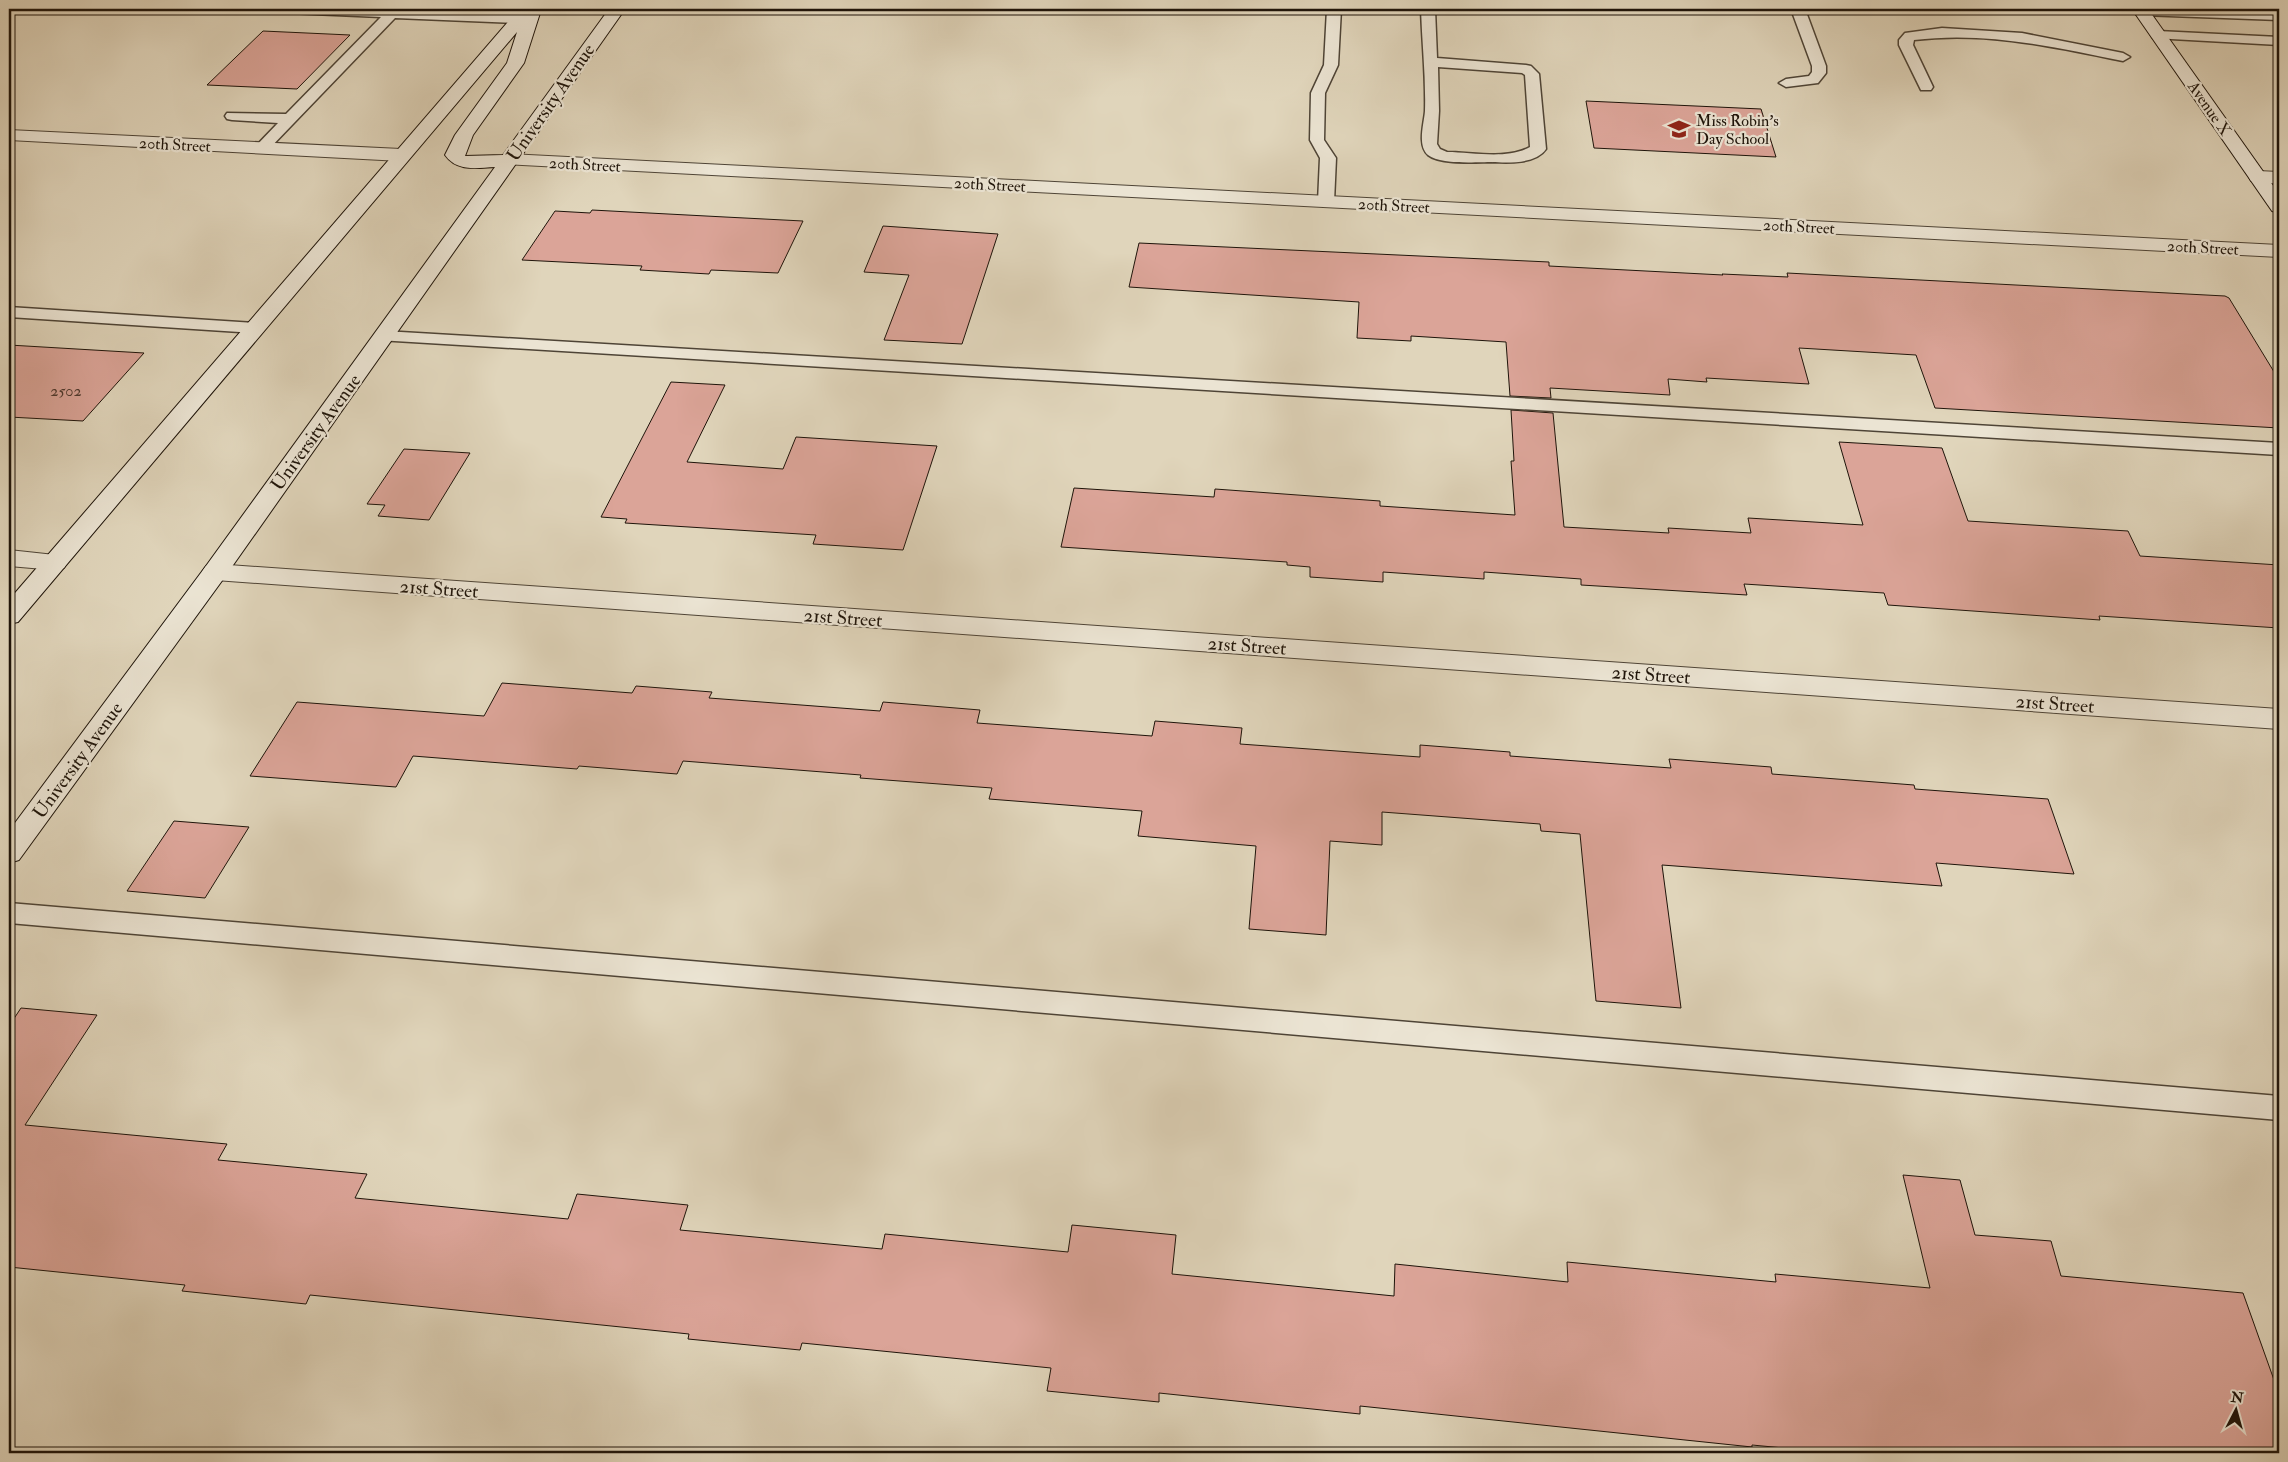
<svg xmlns="http://www.w3.org/2000/svg" width="2288" height="1462" viewBox="0 0 2288 1462" font-family="'IM FELL Double Pica',serif">
<rect width="100%" height="100%" fill="#e0d5bb"/>
<filter id="stains"><feTurbulence type="fractalNoise" baseFrequency=".004" numOctaves="4"/><feColorMatrix values="0 0 0 0 .2 0 0 0 0 .09 0 0 0 0 .02 0 0 0 .5 -.17"/></filter>
<radialGradient id="worn" r=".72"><stop offset=".6" stop-color="#630" stop-opacity="0"/><stop offset="1" stop-color="#630" stop-opacity=".3"/></radialGradient>
<!-- building -->
<g fill="#dba498" stroke="#1e140a">
<path d="M263,31L350,35L297,89L207,85Z"/>
<path d="M1586,101L1761,109L1776,157L1594,148Z"/>
<path d="M592,210L725,217L803,221L778,273L711,270L709,274L640,270L642,266L522,260L555,211L590,213Z"/>
<path d="M883,226L998,234L962,344L884,340L909,275L864,272Z"/>
<path d="M1139,243L1549,262V266L1723,275L1722,274L1788,277L1787,273L2225,296L2229,298L2279,380V428L1935,408L1916,355L1799,348L1809,384L1706,378L1707,382L1668,379L1670,395L1550,388L1551,398L1510,396L1506,342L1411,336V341L1357,338L1359,302L1129,287Z"/>
<path d="M9,345L144,353L83,421L9,417Z"/>
<path d="M671,382L725,385L687,462L783,469L796,437L937,446L903,550L813,544L816,535L625,523L627,519L601,517Z"/>
<path d="M1511,410L1553,413L1564,527L1669,533L1668,528L1751,533L1748,518L1863,525L1839,442L1942,448L1968,521L2128,531L2140,556L2279,565V628L2099,616L2100,620L1888,605L1884,593L1744,584L1747,595L1581,585V579L1484,572V579L1383,572V582L1310,577V567L1287,565V562L1061,547L1074,488L1214,497L1215,489L1380,501V506L1515,515L1511,461H1514Z"/>
<path d="M404,449L470,453L429,520L378,516L385,505L367,504Z"/>
<path d="M502,683L632,693L636,686L712,692L709,698L880,711L883,702L980,710L977,723L1152,736L1155,721L1242,728L1240,744L1420,757V745L1510,752V756L1671,768L1669,759L1771,767L1772,774L1914,785L1915,789L2048,799L2074,874L1936,863L1942,886L1662,865L1681,1008L1596,1001L1580,834L1541,831L1540,824L1382,812V845L1330,841L1326,935L1249,929L1256,846L1138,836L1142,811L989,799L992,788L860,778L861,775L683,761L677,774L579,766L577,769L413,756L396,787L250,776L297,702L484,716Z"/>
<path d="M174,821L249,827L205,898L127,891Z"/>
<path d="M21,1008L97,1015L25,1125L227,1144L218,1160L367,1174L355,1198L568,1219L577,1194L688,1205L680,1230L882,1249L885,1234L1068,1252L1072,1225L1176,1235L1172,1274L1394,1296L1395,1264L1568,1282L1567,1262L1776,1282L1775,1274L1930,1288L1903,1175L1960,1180L1975,1235L2051,1241L2061,1276L2243,1293L2279,1394V1453H1836L1752,1445V1447L1360,1406V1414L1159,1393V1402L1047,1391L1051,1368L802,1343L800,1350L688,1339L689,1334L310,1295L306,1304L182,1291L185,1285L9,1267V1026Z"/>
</g>
<g fill="none" stroke-linecap="round" stroke-linejoin="round">
<!-- lane casing -->
<g stroke="#4e4436" stroke-width="3">
<g id="lane">
<path d="M281,9H375L519,15L526,19L519,23L395,18L267,151H257L254,148L278,123L232,120L227,119L225,116L227,113L286,114L381,17L288,13Z"/>
<path d="M1327,9H1341L1338,65L1325,93L1324,140L1336,158L1334,202L1332,205H1320L1318,202L1320,158L1310,140L1311,93L1324,65Z"/>
<path d="M1421,9H1435L1437,58L1526,65L1531,66L1539,74L1546,149C1536,164 1508,163 1492,162C1477,162 1440,165 1428,155C1417,145 1424,124 1425,111C1426,77 1422,43 1421,9ZM1438,67L1522,73L1525,75L1530,147C1507,160 1472,152 1447,152L1440,149L1437,144L1439,111Z"/>
<path d="M1791,9H1805L1826,66V73L1818,83L1786,87L1779,83L1786,79L1809,76L1812,72V66Z"/>
<path d="M2136,9L2279,12V20L2141,15L2136,14L2134,11Z"/>
<path d="M1942,28L2022,33L2123,53L2130,57L2123,61C2054,47 1985,31 1914,40L1913,45L1933,87L1931,90H1921L1899,45V40L1905,33Z"/>
<path d="M2158,31L2279,37V45L2153,38L2151,35L2153,32Z"/>
<path d="M9,307L255,323L261,324L264,328L261,332L255,333L9,317Z"/>
<path d="M384,331L2279,443V455L378,340L375,336L378,332Z"/>
<path d="M9,903L2279,1096V1120L9,923Z"/>
</g>
</g>
<!-- street casing -->
<g stroke="#4e4436" stroke-width="2">
<g id="street">
<path d="M9,130L401,149L408,151L410,155L408,159L401,161L9,140Z"/>
<path d="M509,154L2279,245V257L502,164L500,160L502,156Z"/>
<path d="M2258,171L2279,172V184L2251,181L2249,177L2251,173Z"/>
<path d="M9,550L64,556L67,562L64,568L55,570L9,566Z"/>
<path d="M215,564L2279,709V729L215,580L206,578L202,572L206,566Z"/>
</g>
</g>
<!-- secondary casing -->
<g stroke="#1e140a" stroke-width="2">
<g id="secondary">
<path d="M519,9H536L540,13L524,63L473,135L465,156L503,155L609,9H625L224,578L19,860L9,863V831L206,566L495,167C476,168 457,172 445,155L455,135L507,63L517,32L18,622L9,624V600Z"/>
<path d="M2132,9H2148L2279,194V213L2272,211Z"/>
</g>
</g>
<!-- lane -->
<use href="#lane" fill="#ebe4d3" fill-rule="evenodd"/>
<!-- street -->
<use href="#street" fill="#ebe4d3" fill-rule="evenodd"/>
<!-- secondary -->
<use href="#secondary" fill="#ebe4d3" fill-rule="evenodd"/>
</g>
<!-- icons -->
<defs>
<g id="school-bare" transform="scale(1.725)"><path d="M0-5L7-2L0 1L-7-2ZM-4 1L0 2.5L4 1V4Q0 6-4 4Z" fill="#8f2418" stroke="#ebe4d3" stroke-width="2.5" paint-order="stroke"/></g>
</defs>
<g fill-rule="evenodd">
<use href="#school-bare" x="1679" y="129"/>
</g>
<g text-anchor="middle" stroke-width="4.5" stroke-linejoin="round" paint-order="stroke">
<!-- far-street labels -->
<g font-size="16" fill="#1e140a" stroke="#ebe4d3">
<text transform="translate(2210 108) rotate(55)" y="6">Avenue X</text>
<text transform="translate(175 144) rotate(3)" y="6">20th Street</text>
<text transform="translate(585 164) rotate(3)" y="6">20th Street</text>
<text transform="translate(990 184) rotate(3)" y="6">20th Street</text>
<text transform="translate(1394 205) rotate(3)" y="6">20th Street</text>
<text transform="translate(1799 226) rotate(3)" y="6">20th Street</text>
<text transform="translate(2203 247) rotate(3)" y="6">20th Street</text>
</g>
<!-- far-poi labels -->
<g font-size="16" fill="#1e140a" stroke="#ebe4d3" text-anchor="start">
<text x="1696" y="126">Miss Robin's<tspan x="1696" dy="18">Day School</tspan></text>
</g>
<!-- number labels -->
<g font-size="16" fill="#4d382e">
<text x="66" y="396">2502</text>
</g>
<!-- street labels -->
<g font-size="19" fill="#1e140a" stroke="#ebe4d3">
<text transform="translate(550 102) rotate(-55)" y="7">University Avenue</text>
<text transform="translate(315 432) rotate(-54)" y="7">University Avenue</text>
<text transform="translate(439 588) rotate(4)" y="7">21st Street</text>
<text transform="translate(843 617) rotate(4)" y="7">21st Street</text>
<text transform="translate(1247 645) rotate(4)" y="7">21st Street</text>
<text transform="translate(1651 674) rotate(4)" y="7">21st Street</text>
<text transform="translate(2055 703) rotate(4)" y="7">21st Street</text>
<text transform="translate(77 760) rotate(-54)" y="7">University Avenue</text>
</g>
</g>
<!-- margin -->
<rect width="2288" height="1462" fill="none" stroke="#e0d5bb" stroke-width="30"/>
<rect x="10" y="10" width="2268" height="1442" fill="none" stroke="#1e140a" stroke-width="2.5"/>
<rect x="15" y="15" width="2258" height="1432" fill="none" stroke="#1e140a"/>
<!-- north arrow -->
<g transform="translate(2236 1410) rotate(6)" stroke="#ebe4d3" stroke-width="4" paint-order="stroke">
<path d="M0-4L9 19L0 12L-9 19Z" fill="#1e140a"/>
<text y="-8" font-size="14" font-weight="bold" text-anchor="middle" fill="#1e140a">N</text>
</g>
<rect width="100%" height="100%" filter="url(#stains)"/>
<rect width="100%" height="100%" fill="url(#worn)"/>
</svg>
